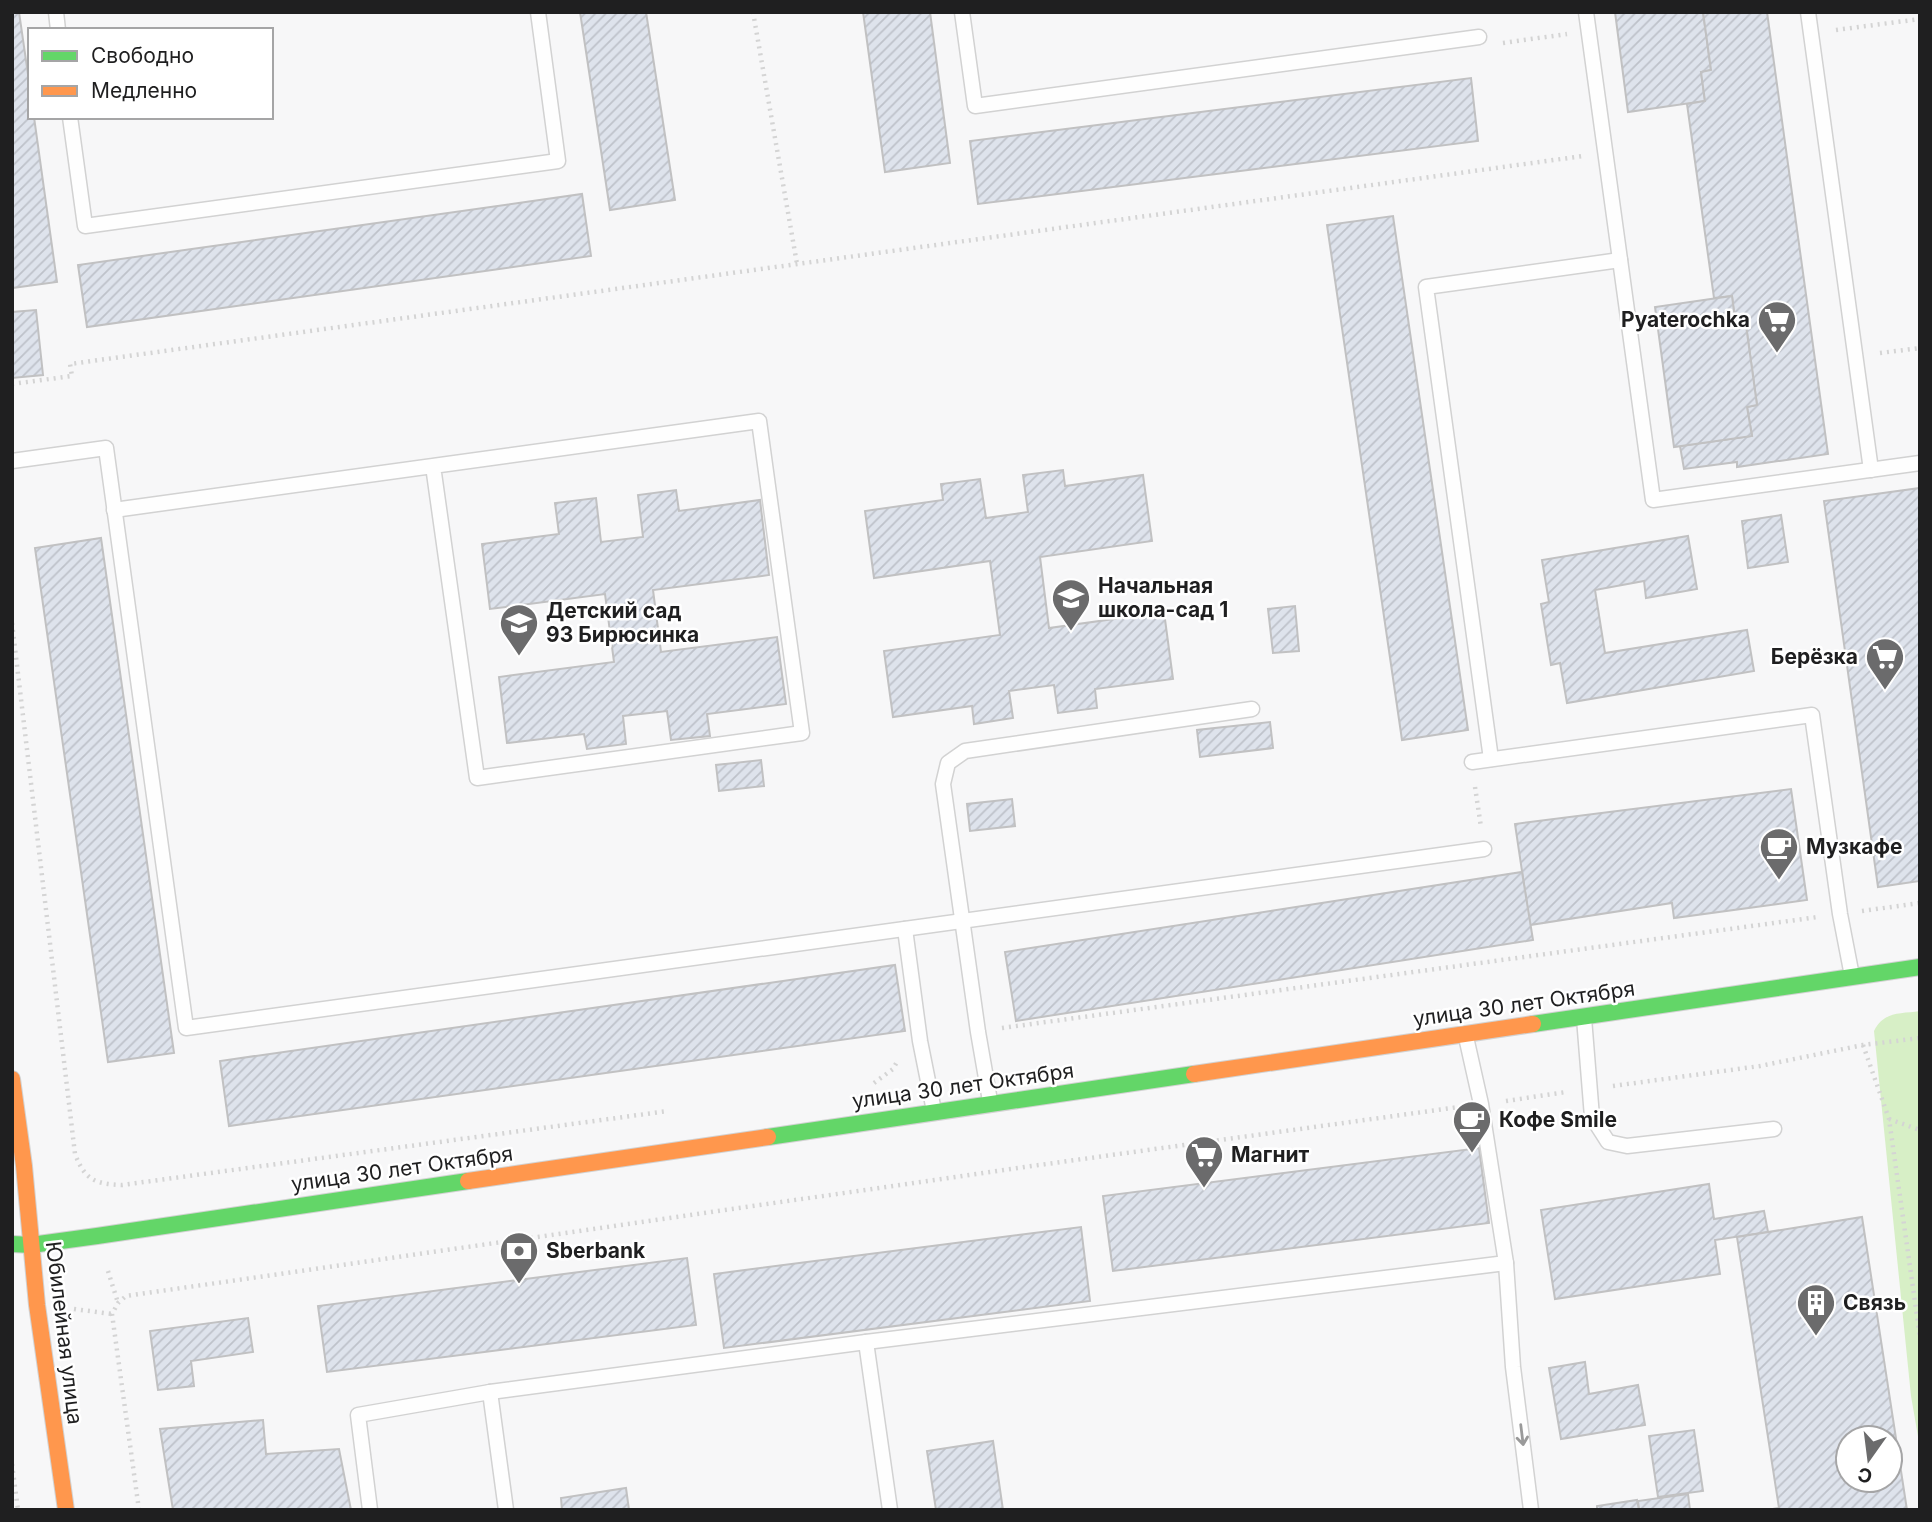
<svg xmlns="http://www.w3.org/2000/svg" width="1932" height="1522" viewBox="0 0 1932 1522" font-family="Inter,sans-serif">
<defs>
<pattern id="building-hatch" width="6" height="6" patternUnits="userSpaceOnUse" patternTransform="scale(1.75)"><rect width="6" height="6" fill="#dee3ec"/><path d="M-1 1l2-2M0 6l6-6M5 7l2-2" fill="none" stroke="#bec2ca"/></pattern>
</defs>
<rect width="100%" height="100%" fill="#f7f7f8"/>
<!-- park -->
<path fill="#d7efc6" d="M1920,1011V1448L1911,1396L1874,1031C1884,1011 1900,1014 1920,1011Z"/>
<!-- building -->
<g fill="url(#building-hatch)" stroke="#c1c1c2" stroke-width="2" fill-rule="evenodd">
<path d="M12,12H19L30,88V117H34L57,282L12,288Z"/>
<path d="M580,12H646L675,200L610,210Z"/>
<path d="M863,12H930L950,163L885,172Z"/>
<path d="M1615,12H1703L1711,70L1701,72L1705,101L1628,112Z"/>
<path d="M1703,12H1767L1828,454L1737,467V462L1684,469L1680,446L1752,436L1747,407L1757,405L1745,318L1735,320L1732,296L1714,298L1687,104L1705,101L1701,72L1711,70Z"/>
<path d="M1471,78L1478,141L978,204L970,141Z"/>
<path d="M582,194L591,256L87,327L78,265Z"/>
<path d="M1393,216L1468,730L1402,740L1327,225Z"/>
<path d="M1732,296L1735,320L1745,318L1757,405L1747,407L1752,436L1674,447L1655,307Z"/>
<path d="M36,310L43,375L12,378V312Z"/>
<path d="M1063,470L1065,486L1143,475L1152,541L1040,557L1049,628L1164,612L1173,679L1095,689L1097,708L1058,713L1054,685L1009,691L1013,718L974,724L972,706L893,717L884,651L1000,635L990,561L874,578L865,511L943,500L941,484L980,479L986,518L1028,512L1023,475Z"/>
<path d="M1920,488V881L1878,887L1824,501Z"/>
<path d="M676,490L679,511L760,500L769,575L653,590L661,652L777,637L786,704L707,714L710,736L671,740L667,711L623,716L626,744L587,749L584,734L507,743L499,677L614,662L605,594L490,609L482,544L559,534L555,503L596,498L601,542L643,537L638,495Z"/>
<path d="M1781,515L1788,562L1748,568L1742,521Z"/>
<path d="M1688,536L1697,589L1646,598L1644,581L1595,590L1605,653L1747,630L1754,671L1567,703L1560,663L1551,665L1541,604L1549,602L1542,560Z"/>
<path d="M101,538L174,1053L108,1062L35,548Z"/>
<path d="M1295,606L1299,651L1273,653L1268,609Z"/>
<path d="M1270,722L1273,748L1200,757L1197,730Z"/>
<path d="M761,760L764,786L719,791L716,765Z"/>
<path d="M1791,789L1807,900L1674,918L1672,903L1530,925L1515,824Z"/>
<path d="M1012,799L1015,826L970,831L967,804Z"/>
<path d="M1522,872L1533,940L1016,1021L1005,952Z"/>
<path d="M895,965L905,1031L229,1126L220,1061Z"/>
<path d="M1479,1148L1489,1223L1113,1271L1103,1196Z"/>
<path d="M1709,1184L1714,1219L1764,1211L1768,1232L1715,1240L1720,1274L1555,1299L1541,1210Z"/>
<path d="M1862,1217L1907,1510H1766L1779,1508L1737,1237ZM1848,1438H1890V1480H1848Z"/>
<path d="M1081,1227L1090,1301L724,1348L714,1274Z"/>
<path d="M687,1258L696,1325L327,1372L318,1306Z"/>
<path d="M248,1318L253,1352L191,1361L194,1386L158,1390L150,1331Z"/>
<path d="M1585,1362L1589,1394L1638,1385L1645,1425L1561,1439L1549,1368Z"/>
<path d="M263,1420L266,1454L339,1449L351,1510H173L160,1429Z"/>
<path d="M1694,1430L1703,1491L1658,1497L1649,1436Z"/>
<path d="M993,1441L1003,1510H936L927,1451Z"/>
<path d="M626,1488L629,1510H562L561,1498Z"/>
<path d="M1688,1494L1690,1510H1639L1638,1501Z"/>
<path d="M1637,1500L1639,1510H1597V1506Z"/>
</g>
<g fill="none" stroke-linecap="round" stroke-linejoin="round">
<!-- lane casing -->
<g stroke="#d2d2d2" stroke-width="17">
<g id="lane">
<path d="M56,12L58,30"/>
<path d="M962,12L975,106L1479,37"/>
<path d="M1586,12L1653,500L1920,463"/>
<path d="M1808,12L1871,470"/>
<path d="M70,117L85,226L558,161L538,12"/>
<path d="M12,461L106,448L186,1028L1484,849"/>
<path d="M114,510L759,421L802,733L477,778L433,466"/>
<path d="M1491,759L1426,287L1620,260"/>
<path d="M1472,762L1812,715L1840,914L1852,976"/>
<path d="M905,929L920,1041L934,1111"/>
<path d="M1584,1018L1592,1117L1608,1142L1627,1146L1774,1129"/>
<path d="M1466,1037L1481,1104L1506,1263L1513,1367L1531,1510"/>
<path d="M990,1101L978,1032L943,784L948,763L965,751L1252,709"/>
<path d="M866,1342L890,1510"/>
<path d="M490,1392L506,1510"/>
<path d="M370,1510L358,1415L490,1392L866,1342L1506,1263"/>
</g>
</g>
<!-- fast casing -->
<g stroke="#d2d2d2" stroke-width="18">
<g id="fast">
<path d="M1533,1024L1920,967"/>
<path d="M768,1137L1194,1074"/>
<path d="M12,1244L31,1245L97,1236L468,1181"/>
</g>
</g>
<!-- slow casing -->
<g stroke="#d2d2d2" stroke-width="18">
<g id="slow">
<path d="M1194,1074L1533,1024"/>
<path d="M12,1079L24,1166L37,1305L66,1510"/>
<path d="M468,1181L768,1137"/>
</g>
</g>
<!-- path -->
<g stroke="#d4d4d4" stroke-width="4.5" stroke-dasharray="2 5" stroke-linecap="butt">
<path d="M753,12L797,264"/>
<path d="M1836,30L1920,19"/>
<path d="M1503,43L1567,34"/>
<path d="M1880,353L1920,348"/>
<path d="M12,384L72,376L70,364L1583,156"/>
<path d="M12,623L75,1154C85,1180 95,1184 122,1185L668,1111"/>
<path d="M1475,787L1481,827"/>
<path d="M1862,911L1920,903"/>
<path d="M1002,1028L1818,917"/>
<path d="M1863,1045L1889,1119L1920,1337"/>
<path d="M874,1083L893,1069L898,1060"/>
<path d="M1613,1086L1760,1066L1863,1045L1920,1038"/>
<path d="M1506,1101L1566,1092"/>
<path d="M1889,1119L1920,1130"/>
<path d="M108,1271L118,1303"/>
<path d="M74,1309L112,1314"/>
<path d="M12,1464L18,1510"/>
<path d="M139,1510L112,1314L118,1303L126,1296L1032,1166L1459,1107"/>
</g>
<!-- lane -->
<use href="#lane" stroke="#fefefe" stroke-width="14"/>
<!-- fast -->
<use href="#fast" stroke="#63d668" stroke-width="16"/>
<!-- slow -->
<use href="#slow" stroke="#ff974d" stroke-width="16"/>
</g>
<!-- one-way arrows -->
<defs><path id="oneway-shaft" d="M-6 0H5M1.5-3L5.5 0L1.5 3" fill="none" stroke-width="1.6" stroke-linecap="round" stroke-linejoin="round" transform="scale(1.75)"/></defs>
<use stroke="#9a9a9a" href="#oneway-shaft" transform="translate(1522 1435) rotate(83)"/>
<!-- icons -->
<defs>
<g id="supermarket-pin" transform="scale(2.0125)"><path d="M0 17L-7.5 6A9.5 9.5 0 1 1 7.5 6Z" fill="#6b6b6c" stroke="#fff"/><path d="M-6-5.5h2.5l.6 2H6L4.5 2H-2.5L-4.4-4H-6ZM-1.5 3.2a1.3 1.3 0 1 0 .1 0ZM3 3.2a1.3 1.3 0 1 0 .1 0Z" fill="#fff"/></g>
<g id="school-pin" transform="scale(2.0125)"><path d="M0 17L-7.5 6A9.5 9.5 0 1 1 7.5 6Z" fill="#6b6b6c" stroke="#fff"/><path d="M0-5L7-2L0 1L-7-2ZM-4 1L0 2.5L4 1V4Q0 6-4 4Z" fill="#fff"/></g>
<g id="cafe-pin" transform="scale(2.0125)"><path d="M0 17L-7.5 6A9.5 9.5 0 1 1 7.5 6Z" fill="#6b6b6c" stroke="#fff"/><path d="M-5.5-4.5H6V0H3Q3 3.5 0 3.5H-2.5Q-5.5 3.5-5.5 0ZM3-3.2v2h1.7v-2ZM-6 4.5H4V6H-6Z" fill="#fff"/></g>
<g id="bank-pin" transform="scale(2.0125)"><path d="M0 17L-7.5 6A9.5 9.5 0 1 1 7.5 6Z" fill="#6b6b6c" stroke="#fff"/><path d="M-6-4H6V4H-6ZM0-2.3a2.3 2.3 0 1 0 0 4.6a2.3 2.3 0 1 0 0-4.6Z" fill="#fff"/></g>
<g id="building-pin" transform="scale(2.0125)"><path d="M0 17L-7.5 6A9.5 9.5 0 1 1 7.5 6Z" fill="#6b6b6c" stroke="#fff"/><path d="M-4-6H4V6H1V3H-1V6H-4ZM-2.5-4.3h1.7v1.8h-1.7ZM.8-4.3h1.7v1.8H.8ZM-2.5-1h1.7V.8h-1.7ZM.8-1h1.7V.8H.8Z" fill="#fff"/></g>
</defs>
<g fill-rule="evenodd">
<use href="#supermarket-pin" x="1777" y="320"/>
<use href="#school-pin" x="1071" y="598"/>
<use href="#school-pin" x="519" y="623"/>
<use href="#supermarket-pin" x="1885" y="657"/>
<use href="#cafe-pin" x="1779" y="847"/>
<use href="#cafe-pin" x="1472" y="1120"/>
<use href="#supermarket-pin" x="1204" y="1155"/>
<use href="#bank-pin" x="519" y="1251"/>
<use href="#building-pin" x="1816" y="1303"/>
</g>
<g text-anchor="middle" stroke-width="5" stroke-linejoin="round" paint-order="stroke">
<!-- poi labels -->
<g font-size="21" font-weight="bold" fill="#1f1f20" stroke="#fff" text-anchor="start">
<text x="1750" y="327" text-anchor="end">Pyaterochka</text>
<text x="1098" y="593">Начальная<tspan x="1098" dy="24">школа-сад 1</tspan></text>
<text x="546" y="618">Детский сад<tspan x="546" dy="24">93 Бирюсинка</tspan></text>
<text x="1858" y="664" text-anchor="end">Берёзка</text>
<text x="1806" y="854">Музкафе</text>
<text x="1499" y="1127">Кофе Smile</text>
<text x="1231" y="1162">Магнит</text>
<text x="546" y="1258">Sberbank</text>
<text x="1843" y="1310">Связь</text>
</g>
<!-- street labels -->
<g font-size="21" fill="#1f1f20" stroke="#fff">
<text transform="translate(1524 1004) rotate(-8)" y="7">улица 30 лет Октября</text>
<text transform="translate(963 1086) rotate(-8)" y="7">улица 30 лет Октября</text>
<text transform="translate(402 1169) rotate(-8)" y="7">улица 30 лет Октября</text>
<text transform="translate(64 1333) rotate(83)" y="7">Юбилейная улица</text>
</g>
</g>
<!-- border -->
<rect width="1932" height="1522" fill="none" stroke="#1f1f20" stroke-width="28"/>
<!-- legend -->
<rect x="28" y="28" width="245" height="91" fill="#ffffff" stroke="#a5a5a6" stroke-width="2"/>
<rect x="42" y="51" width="35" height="10" fill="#63d668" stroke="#a5a5a6" stroke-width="2"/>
<text x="91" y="63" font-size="21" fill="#1f1f20">Свободно</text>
<rect x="42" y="86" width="35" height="10" fill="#ff974d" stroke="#a5a5a6" stroke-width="2"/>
<text x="91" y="98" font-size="21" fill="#1f1f20">Медленно</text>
<!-- north arrow -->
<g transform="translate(1869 1459) rotate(194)"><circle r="33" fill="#ffffff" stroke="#a5a5a6" stroke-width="2"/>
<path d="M0-5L12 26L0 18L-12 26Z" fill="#6b6b6c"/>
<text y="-10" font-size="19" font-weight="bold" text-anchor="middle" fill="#1f1f20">С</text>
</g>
</svg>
